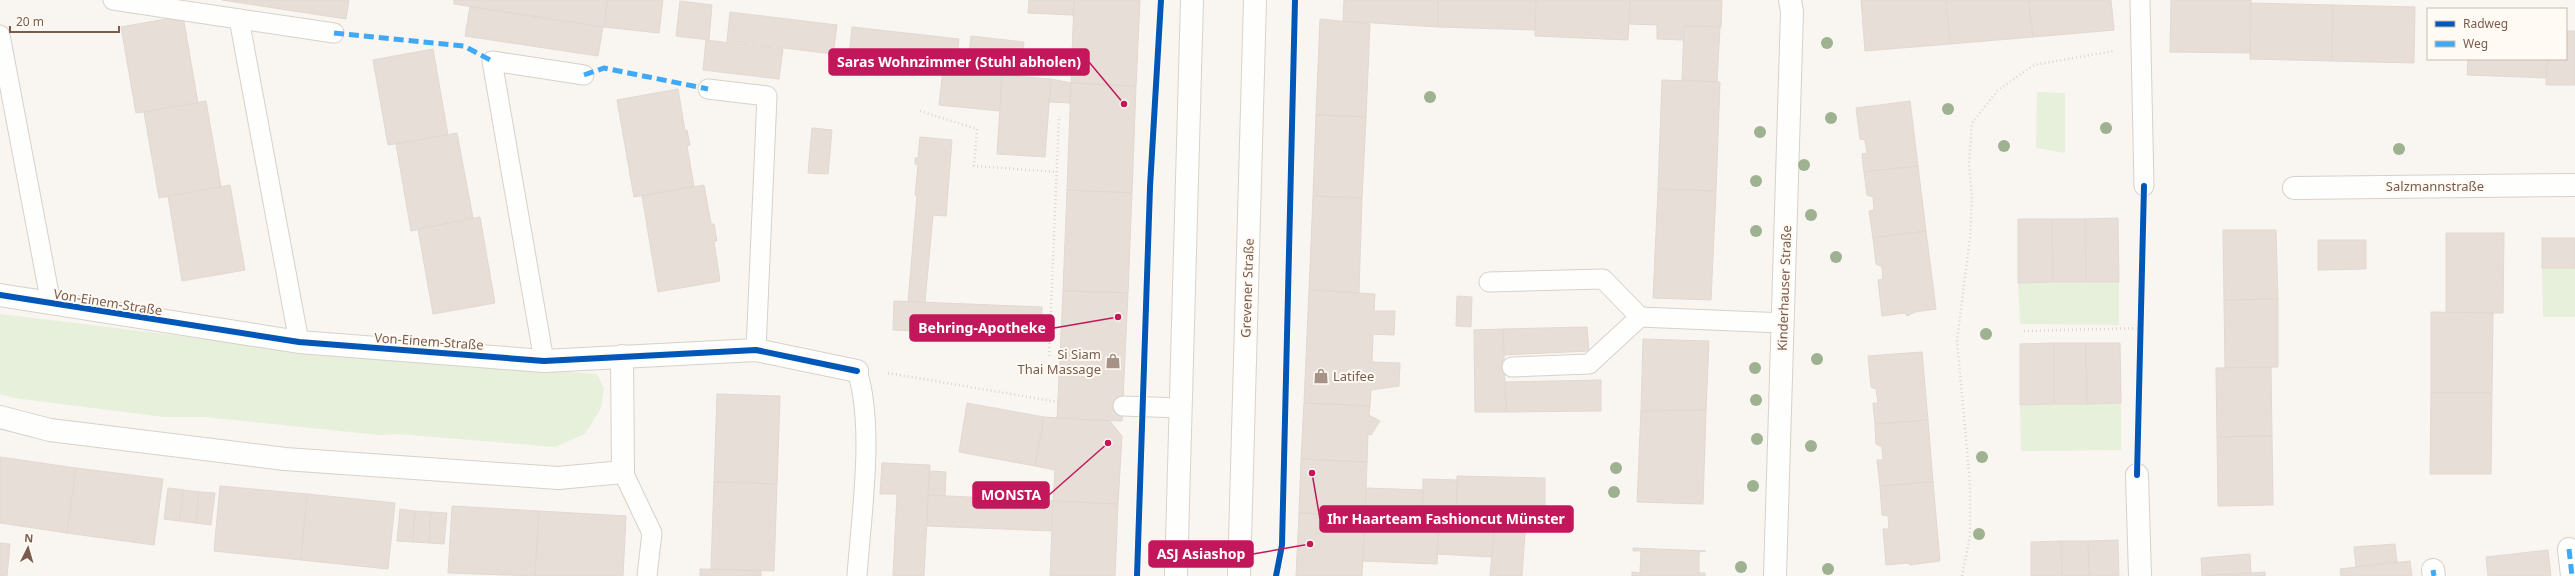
<svg xmlns="http://www.w3.org/2000/svg" width="2575" height="576" viewBox="0 0 2575 576" font-family="'Noto Sans',sans-serif">
<rect width="100%" height="100%" fill="#f9f5f0"/>
<!-- green -->
<g fill="#e7f0db">
<path d="M2037,92L2065,93V153L2036,148Z"/>
<path d="M2542,268H2575V317H2543Z"/>
<path d="M2119,282V325L2020,324L2018,283Z"/>
<path d="M0,314L297,350L597,374L604,388L601,408L585,434L555,447L398,434L378,435L205,417H164L14,398L0,394Z"/>
<path d="M2121,403V450L2021,451L2020,405Z"/>
</g>
<!-- building -->
<g fill="#e6ded7" stroke="#e2d8d2">
<path d="M222,0H349L346,19Z"/>
<path d="M454,0H608L604,27L454,4Z"/>
<path d="M608,0H663L659,33L604,27Z"/>
<path d="M1029,0H1074L1073,15L1028,13Z"/>
<path d="M1074,0H1140L1136,86L1071,83Z"/>
<path d="M1344,0H1438V27L1343,21Z"/>
<path d="M1438,0H1536L1535,30L1438,27Z"/>
<path d="M1536,0H1630L1628,40L1535,36Z"/>
<path d="M1630,0H1722L1721,27L1684,26V40L1657,39V25L1629,24Z"/>
<path d="M1861,0H1946L1950,44L1865,51Z"/>
<path d="M1946,0H2029L2033,37L1950,44Z"/>
<path d="M2029,0H2111L2114,30L2033,37Z"/>
<path d="M2171,0H2251L2250,53L2170,52Z"/>
<path d="M680,1L712,5L709,40L676,36Z"/>
<path d="M2251,3L2333,5L2332,61L2250,59Z"/>
<path d="M2333,5L2415,7L2414,63L2332,61Z"/>
<path d="M470,7L603,27L598,56L465,36Z"/>
<path d="M730,12L837,25L833,54L727,41Z"/>
<path d="M183,16L198,103L136,113L121,27Z"/>
<path d="M1320,19L1370,24L1366,117L1316,115Z"/>
<path d="M1684,26L1720,27L1717,82L1682,80Z"/>
<path d="M852,27L959,39L955,69L849,56Z"/>
<path d="M2566,31H2575V85H2546L2547,59H2566Z"/>
<path d="M971,36L1024,42L1020,77L967,70Z"/>
<path d="M706,40L783,49L779,79L703,70Z"/>
<path d="M433,49L448,135L388,145L373,60Z"/>
<path d="M2468,59H2547L2546,78L2467,75Z"/>
<path d="M943,69L1002,75L1000,111L939,105Z"/>
<path d="M1002,75L1051,79L1045,157L997,154Z"/>
<path d="M1051,79L1071,83L1070,103L1049,102Z"/>
<path d="M1662,80L1720,82L1716,191L1658,189Z"/>
<path d="M1071,83L1136,86L1132,193L1067,190Z"/>
<path d="M678,89L685,131L687,130L690,145L687,146L694,186L634,197L617,100Z"/>
<path d="M206,101L221,187L159,198L144,112Z"/>
<path d="M1910,101L1918,166L1864,172L1862,154L1867,153L1865,140L1860,139L1856,108Z"/>
<path d="M1316,115L1366,117L1362,198L1313,196Z"/>
<path d="M812,128L832,130L828,174L808,173Z"/>
<path d="M457,133L473,218L411,231L396,144Z"/>
<path d="M920,137L952,140L946,216L933,215L925,302H908L917,196L915,195L918,165L915,164V158H918Z"/>
<path d="M1918,166L1926,231L1873,238L1869,211L1874,210L1873,197L1867,195L1864,172Z"/>
<path d="M230,185L245,270L182,281L168,196Z"/>
<path d="M704,185L711,224H714L717,241H714L720,281L658,292L642,196Z"/>
<path d="M1658,189L1716,191L1711,300L1653,298Z"/>
<path d="M1067,190L1132,193L1128,293L1063,291Z"/>
<path d="M1313,196L1362,198L1359,293L1309,290Z"/>
<path d="M480,217L495,303L433,314L418,229Z"/>
<path d="M2118,218L2119,282H2086L2085,219Z"/>
<path d="M2018,219H2052L2053,282L2018,283Z"/>
<path d="M2052,219H2085L2086,282H2053Z"/>
<path d="M2223,230H2276L2278,299L2224,300Z"/>
<path d="M1926,231L1936,309L1915,312L1907,316L1905,313L1882,316L1878,280L1883,279L1882,267L1876,264L1873,238Z"/>
<path d="M2446,233H2504L2503,313H2446Z"/>
<rect x="2542" y="238" width="33" height="30"/>
<path d="M2318,240H2366V269L2318,270Z"/>
<path d="M1309,290L1375,294L1374,311H1395L1394,335L1373,334L1372,362L1400,363L1399,386L1371,390L1370,406L1304,403Z"/>
<path d="M1063,291L1128,293L1122,421L1057,419Z"/>
<path d="M1457,296L1472,297L1471,327L1456,326Z"/>
<path d="M2278,299V367L2225,368L2224,300Z"/>
<path d="M894,301L1042,307L1041,336L893,330Z"/>
<path d="M2431,312L2493,313L2492,393H2431Z"/>
<path d="M1587,327L1589,351L1504,355L1503,329Z"/>
<path d="M1503,329L1506,412H1475L1474,330Z"/>
<path d="M1643,339L1709,341L1706,410L1641,411Z"/>
<path d="M2054,343V404L2020,405V344Z"/>
<path d="M2054,343H2086L2087,404H2054Z"/>
<path d="M2086,343H2120L2121,403L2087,404Z"/>
<path d="M1922,352L1928,420L1875,424L1873,403H1878L1876,389L1871,387L1868,356Z"/>
<path d="M2271,367L2272,436L2217,437L2216,368Z"/>
<path d="M1601,380V411L1506,412L1505,382Z"/>
<path d="M2431,393H2492L2491,474H2430Z"/>
<path d="M717,394L780,396L777,484L714,482Z"/>
<path d="M967,403L1044,417L1035,466L959,452Z"/>
<path d="M1304,403L1370,406L1369,415L1380,421L1371,435L1368,434L1367,462L1301,459Z"/>
<path d="M1706,410L1703,504L1637,502L1641,411Z"/>
<path d="M1044,417L1110,421L1122,436L1118,504L1053,501L1055,470L1035,466Z"/>
<path d="M1928,420L1933,482L1880,486L1877,460H1883L1882,447L1876,444L1875,424Z"/>
<path d="M2272,436L2273,505L2218,506L2217,437Z"/>
<path d="M0,457L76,468L67,533L0,523Z"/>
<path d="M1301,459L1367,462L1365,516L1299,513Z"/>
<path d="M882,463L930,465L924,576H893L897,494H880Z"/>
<path d="M76,468L163,479L154,545L67,533Z"/>
<path d="M930,471L946,472L945,496L928,495Z"/>
<path d="M1457,476L1545,478V520L1456,518Z"/>
<path d="M1423,479L1457,480L1456,521L1422,519Z"/>
<path d="M714,482L777,484L774,571L711,569Z"/>
<path d="M1933,482L1940,561L1910,565L1908,563L1886,565L1883,529H1889L1888,516L1882,515L1880,486Z"/>
<path d="M220,486L307,494L301,560L214,551Z"/>
<path d="M168,488L184,490L179,521L164,519Z"/>
<path d="M1366,488L1423,490L1422,519L1365,516Z"/>
<path d="M184,490L199,492L196,523L179,521Z"/>
<path d="M199,492L215,493L211,525L196,523Z"/>
<path d="M307,494L395,503L388,569L301,560Z"/>
<path d="M928,495L1053,501L1052,531L927,526Z"/>
<path d="M1053,501L1118,504L1115,576H1050Z"/>
<path d="M452,506L539,511L535,576L448,573Z"/>
<path d="M400,509L415,511L413,542L397,541Z"/>
<path d="M415,511L431,512L429,543L413,542Z"/>
<path d="M539,511L626,516L623,576H535Z"/>
<path d="M431,512L447,513L444,544L429,543Z"/>
<path d="M1299,513L1365,516L1362,576H1296Z"/>
<path d="M1365,516L1439,520L1437,564L1363,561Z"/>
<path d="M1495,519L1526,520L1522,576H1490Z"/>
<path d="M1439,520L1494,522L1492,557L1437,554Z"/>
<path d="M2118,540L2119,576H2089L2088,541Z"/>
<path d="M2061,541L2062,576H2031V542Z"/>
<path d="M2061,541H2088L2089,576H2062Z"/>
<path d="M0,543L10,544L7,576H0Z"/>
<path d="M2395,544L2397,562L2356,567L2354,547Z"/>
<path d="M1633,548L1706,551L1699,552V573H1705V576H1632V572L1640,573L1641,551H1633Z"/>
<path d="M2548,550L2551,576H2488L2486,557Z"/>
<path d="M2250,554L2251,573L2202,576L2201,558Z"/>
<path d="M2410,561L2412,576H2341L2340,569Z"/>
<path d="M700,569L761,571V576H700Z"/>
<path d="M2265,572V576L2210,575L2251,573Z"/>
</g>
<g fill="none" stroke-linecap="round" stroke-linejoin="round">
<!-- lane casing -->
<g stroke="#d7d1cb" stroke-width="21">
<g id="lane">
<path d="M113,0L239,19L299,342"/>
<path d="M2140,0L2144,186"/>
<path d="M239,19L334,33"/>
<path d="M0,35L51,304"/>
<path d="M708,89L767,96L756,350"/>
<path d="M1489,282L1603,279L1640,317L1783,323"/>
<path d="M544,361L492,61L584,75"/>
<path d="M1512,367L1589,364L1640,317"/>
<path d="M1123,406L1180,408"/>
<path d="M623,472L652,533L647,576"/>
<path d="M857,576C861,517 875,426 857,371"/>
</g>
</g>
<!-- street casing -->
<g stroke="#d7d1cb" stroke-width="24">
<g id="street">
<path d="M2294,188L2575,185"/>
<path d="M0,295L299,342L544,361L756,350L857,371"/>
<path d="M0,417L50,430L285,459L558,478L623,472L622,356"/>
<path d="M2137,475L2140,576"/>
<path d="M2569,549L2572,576"/>
<path d="M2433,570L2434,576"/>
<path d="M1775,576L1792,12L1790,0"/>
</g>
</g>
<!-- secondary casing -->
<g stroke="#d9d2cb" stroke-width="24">
<g id="secondary">
<path d="M1176,576L1192,0"/>
<path d="M1239,576L1255,0"/>
</g>
</g>
<!-- path -->
<g stroke="#dcd5d0" stroke-width="2.5" stroke-dasharray="1 3" stroke-linecap="butt">
<path d="M920,111L977,129L974,166L1057,172"/>
<path d="M2024,331L2141,328"/>
<path d="M1049,356L1059,116"/>
<path d="M888,373L1058,402"/>
<path d="M1962,576L1970,536V483L1957,340L1970,238L1972,198L1969,163L1972,123L1998,90L2034,65L2113,51"/>
</g>
<!-- lane -->
<use href="#lane" stroke="#fefefd" stroke-width="19"/>
<!-- street -->
<use href="#street" stroke="#fefefd" stroke-width="22"/>
<!-- secondary -->
<use href="#secondary" stroke="#fefefd" stroke-width="22"/>
<!-- quiet -->
<g stroke="#3fa9f5" stroke-width="5" stroke-dasharray="10 5" stroke-linecap="butt">
<path d="M334,33L464,46L492,61"/>
<path d="M584,75L604,68L708,89"/>
<path d="M2569,549L2572,576"/>
<path d="M2433,570L2434,576"/>
</g>
<!-- cycleway casing -->
<g stroke="#fffaf3" stroke-width="8">
<g id="cycleway">
<path d="M0,295L299,342L544,361L756,350L857,371"/>
<path d="M2137,475L2144,186"/>
<path d="M1137,576L1150,187L1161,0"/>
<path d="M1276,576L1282,545L1295,0"/>
</g>
</g>
<!-- cycleway -->
<use href="#cycleway" stroke="#0057b8" stroke-width="6"/>
</g>
<!-- trees -->
<g fill="#9eb190">
<circle cx="1827" cy="43" r="6"/>
<circle cx="1430" cy="97" r="6"/>
<circle cx="1948" cy="109" r="6"/>
<circle cx="1831" cy="118" r="6"/>
<circle cx="2106" cy="128" r="6"/>
<circle cx="1760" cy="132" r="6"/>
<circle cx="2004" cy="146" r="6"/>
<circle cx="2399" cy="149" r="6"/>
<circle cx="1804" cy="165" r="6"/>
<circle cx="1756" cy="181" r="6"/>
<circle cx="1811" cy="215" r="6"/>
<circle cx="1756" cy="231" r="6"/>
<circle cx="1836" cy="257" r="6"/>
<circle cx="1986" cy="334" r="6"/>
<circle cx="1817" cy="359" r="6"/>
<circle cx="1755" cy="368" r="6"/>
<circle cx="1756" cy="400" r="6"/>
<circle cx="1757" cy="439" r="6"/>
<circle cx="1811" cy="446" r="6"/>
<circle cx="1982" cy="457" r="6"/>
<circle cx="1616" cy="468" r="6"/>
<circle cx="1753" cy="486" r="6"/>
<circle cx="1614" cy="492" r="6"/>
<circle cx="1979" cy="534" r="6"/>
<circle cx="1741" cy="567" r="6"/>
<circle cx="1828" cy="569" r="6"/>
</g>
<!-- icons -->
<defs>
<g id="shop-bare" transform="scale(1.2)"><path d="M-5-2.5h2.3a2.7 3.5 0 0 1 5.4 0H5L5.5 6h-11ZM-1.5-2.5h3a1.5 2.3 0 0 0-3 0Z" fill="#a69286" stroke="#fffaf3" stroke-width="2.5" paint-order="stroke"/></g>
</defs>
<g fill-rule="evenodd">
<use href="#shop-bare" x="1113" y="361"/>
<use href="#shop-bare" x="1321" y="376"/>
</g>
<g text-anchor="middle" stroke-width="4" stroke-linejoin="round" paint-order="stroke">
<!-- street labels -->
<g font-size="13" fill="#7a5c4d" stroke="#fffaf3">
<text x="2435" y="191">Salzmannstraße</text>
<text transform="translate(1247 288) rotate(-88)" y="5">Grevener Straße</text>
<text transform="translate(1784 288) rotate(-88)" y="5">Kinderhauser Straße</text>
<text transform="translate(108 302) rotate(9)" y="5">Von-Einem-Straße</text>
<text transform="translate(429 341) rotate(4)" y="5">Von-Einem-Straße</text>
</g>
<!-- poi labels -->
<g font-size="13" fill="#7a5c4d" stroke="#fffaf3" text-anchor="end">
<text x="1101" y="359">Si Siam<tspan x="1101" dy="15">Thai Massage</tspan></text>
<text x="1333" y="381" text-anchor="start">Latifee</text>
</g>
</g>
<!-- callouts -->
<path fill="none" stroke="#c2185b" stroke-width="1.5" d="M1124 104L1089 62M1118 317L1054 328M1108 443L1049 495M1312 473L1320 519M1310 544L1253 554"/>
<g fill="#c2185b" stroke="#fffaf3" stroke-width="1.5">
<circle cx="1124" cy="104" r="4"/>
<circle cx="1118" cy="317" r="4"/>
<circle cx="1108" cy="443" r="4"/>
<circle cx="1312" cy="473" r="4"/>
<circle cx="1310" cy="544" r="4"/>
</g>
<g fill="#c2185b" stroke="#c2185b" stroke-width="1.5">
<rect x="829" y="49" width="260" height="26" rx="4"/>
<rect x="910" y="315" width="144" height="26" rx="4"/>
<rect x="973" y="482" width="76" height="26" rx="4"/>
<rect x="1320" y="506" width="253" height="26" rx="4"/>
<rect x="1149" y="541" width="104" height="26" rx="4"/>
</g>
<g font-size="14" text-anchor="middle" font-weight="bold" fill="#fff">
<text x="959" y="67">Saras Wohnzimmer (Stuhl abholen)</text>
<text x="982" y="333">Behring-Apotheke</text>
<text x="1011" y="500">MONSTA</text>
<text x="1446" y="524">Ihr Haarteam Fashioncut Münster</text>
<text x="1201" y="559">ASJ Asiashop</text>
</g>
<!-- legend -->
<rect x="2427" y="8" width="140" height="52" fill="#fffaf3" stroke="#cabbb1"/>
<rect x="2435" y="21" width="20" height="6" fill="#0057b8" stroke="#cabbb1"/>
<text x="2463" y="28" font-size="12" fill="#7a5c4d">Radweg</text>
<rect x="2435" y="41" width="20" height="6" fill="#3fa9f5" stroke="#cabbb1"/>
<text x="2463" y="48" font-size="12" fill="#7a5c4d">Weg</text>
<!-- north arrow -->
<g transform="translate(28 548) rotate(5)" stroke="#fffaf3" stroke-width="3" paint-order="stroke">
<path d="M0-3L7 15L0 10L-7 15Z" fill="#7a5c4d"/>
<text y="-6" font-size="11" font-weight="bold" text-anchor="middle" fill="#7a5c4d">N</text>
</g>
<!-- scale -->
<path d="M10 26v6h109v-6" fill="none" stroke="#7a5c4d" stroke-width="2"/>
<text x="16" y="26" font-size="12" fill="#7a5c4d" stroke="#fffaf3" stroke-width="3" paint-order="stroke">20 m</text>
</svg>
